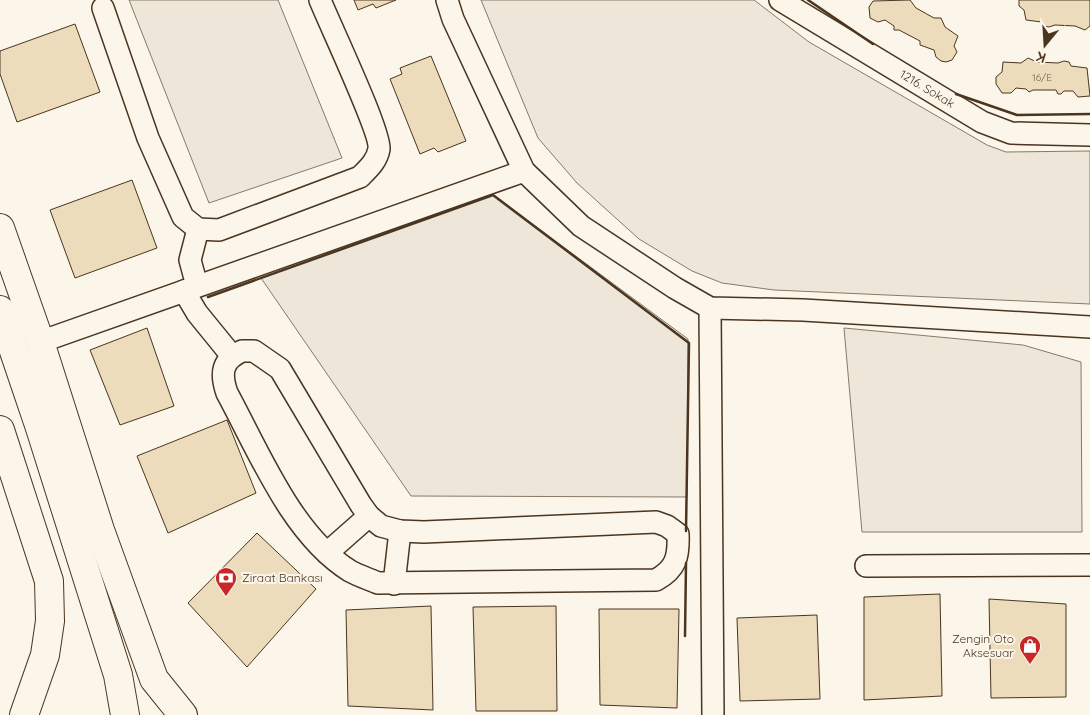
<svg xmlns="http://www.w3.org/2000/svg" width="1090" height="715" viewBox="0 0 1090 715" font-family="Quicksand,sans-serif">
<rect width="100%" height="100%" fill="#fbf6e9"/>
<!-- green -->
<g fill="#ede6d9" stroke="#887966">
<path d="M129,0H278L342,158L209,203Z"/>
<path d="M481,0H754L809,42L987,145L1006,152L1090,151V304L774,290L722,283L692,271L639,239L577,183L538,138Z"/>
<path d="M493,195L688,339L687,497L411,496L261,278Z"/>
<path d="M844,328L1023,345L1081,362L1082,532H862Z"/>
</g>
<!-- building -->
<g fill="#ecdcbc" stroke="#4a3520">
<path d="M354,0H396L376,8L373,4L358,10Z"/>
<path d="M910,0L916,8L934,18H941L945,27L958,36L954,46L957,52L952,60L946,62L941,61L936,57L934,50L920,45V41L899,30H894V26L885,20L878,22L870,18L869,7L873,1Z"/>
<path d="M1019,0H1090V26L1085,30L1075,26L1055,25L1049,27L1044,26L1042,22L1026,20L1024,10L1019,6Z"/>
<path d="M75,24L100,92L17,122L0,74V51Z"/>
<path d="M431,56L466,141L438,152L434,148L420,154L390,79L402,74L400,68Z"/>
<path d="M1028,58L1037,62L1058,63L1064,61L1069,62L1071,66L1087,68L1090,96L1078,97L1073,91H1064L1061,94H1058L1056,90H1033L1029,92L1026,89L1016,88L1011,93H1002L996,84V77L1002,72L1003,62L1021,63Z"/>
<path d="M132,180L157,248L75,278L50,210Z"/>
<path d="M147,328L174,406L120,425L90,350Z"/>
<path d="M227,420L256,493L168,533L137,456Z"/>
<path d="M257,533L316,589L247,667L188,603Z"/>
<path d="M940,594L942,696L864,700V597Z"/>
<path d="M989,599L1066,604V697L991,698Z"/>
<path d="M431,606L433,710L348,706L346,610Z"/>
<path d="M556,606L557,711H476L473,607Z"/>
<path d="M599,609H679L677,708L600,705Z"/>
<path d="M817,615L820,699L740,701L737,618Z"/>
</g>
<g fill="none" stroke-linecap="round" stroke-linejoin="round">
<!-- minor casing -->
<g stroke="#4a3520" stroke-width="24">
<g id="minor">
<path d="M447,0L453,19L524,171L581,226L675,288L710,308L803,310L1090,327"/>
<path id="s1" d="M780,0L982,122L1011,133L1090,135"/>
<path d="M103,8L148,138L183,217L198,229L219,230L360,177C368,169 377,161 379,149C381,132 329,23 320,0"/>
<path d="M197,286L190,260L198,229"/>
<path d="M184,291L197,313L232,356"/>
<path d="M710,308L713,715"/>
<path d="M40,342L524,171"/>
<path d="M242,351H254L280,369L361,505L369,516L381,526L400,531L424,532L656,522L667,526L678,534C679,557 676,569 656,580L378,583C369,579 359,576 350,571C292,535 259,452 227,393C220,373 222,360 242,351Z"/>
<path d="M327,553L369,516"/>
<path d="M866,566L1090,565"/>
<path d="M394,584L400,531"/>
</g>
</g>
<!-- highway casing -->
<g stroke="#4a3520" stroke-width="30">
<g id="highway">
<path d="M0,228L40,342L100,530L154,679L183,715"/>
<path d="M0,310L40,428L118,675L125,715"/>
<path d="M0,430L49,581L50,621L45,655L24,715"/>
</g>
</g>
<!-- minor -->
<use href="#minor" stroke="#fbf6e9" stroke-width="21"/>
<!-- highway -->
<use href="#highway" stroke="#fbf6e9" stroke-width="28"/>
<!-- wall -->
<g stroke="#4a3520" stroke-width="2.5">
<path d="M808,0L873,44"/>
<path d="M956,94L1017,115L1090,114"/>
<path d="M208,297L493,195L689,343L686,531"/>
<path d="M685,636L686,563"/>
</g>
</g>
<!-- icons -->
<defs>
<g id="bank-pin" transform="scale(1.125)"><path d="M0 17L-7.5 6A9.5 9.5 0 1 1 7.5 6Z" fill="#c62828" stroke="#fbf6e9"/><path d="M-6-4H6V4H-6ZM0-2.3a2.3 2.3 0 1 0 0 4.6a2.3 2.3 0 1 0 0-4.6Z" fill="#fff"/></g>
<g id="shop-pin" transform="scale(1.125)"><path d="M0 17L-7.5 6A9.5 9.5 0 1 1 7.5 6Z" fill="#c62828" stroke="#fbf6e9"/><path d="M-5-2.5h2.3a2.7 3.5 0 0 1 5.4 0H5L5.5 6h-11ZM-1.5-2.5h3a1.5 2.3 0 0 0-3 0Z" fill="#fff"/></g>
</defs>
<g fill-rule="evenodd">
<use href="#bank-pin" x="226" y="578"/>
<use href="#shop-pin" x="1030" y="646"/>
</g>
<g text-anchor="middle" stroke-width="4" stroke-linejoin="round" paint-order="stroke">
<!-- number labels -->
<g font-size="10" fill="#725f47">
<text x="1042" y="81">16/E</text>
</g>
<!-- street labels -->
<g font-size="12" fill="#4a3520" stroke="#fbf6e9">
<text dy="4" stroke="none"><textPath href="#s1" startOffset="172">1216. Sokak</textPath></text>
</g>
<!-- poi labels -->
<g font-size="12" fill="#4a3520" stroke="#fbf6e9" text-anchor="start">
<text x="242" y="582">Ziraat Bankası</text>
<text x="1014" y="643" text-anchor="end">Zengin Oto<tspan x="1014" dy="14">Aksesuar</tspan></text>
</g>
</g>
<!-- north arrow -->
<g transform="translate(1045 45) rotate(198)" stroke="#fbf6e9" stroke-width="4" paint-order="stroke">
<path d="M0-4L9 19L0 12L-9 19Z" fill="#4a3520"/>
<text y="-8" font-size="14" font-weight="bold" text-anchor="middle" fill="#4a3520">K</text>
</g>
</svg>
